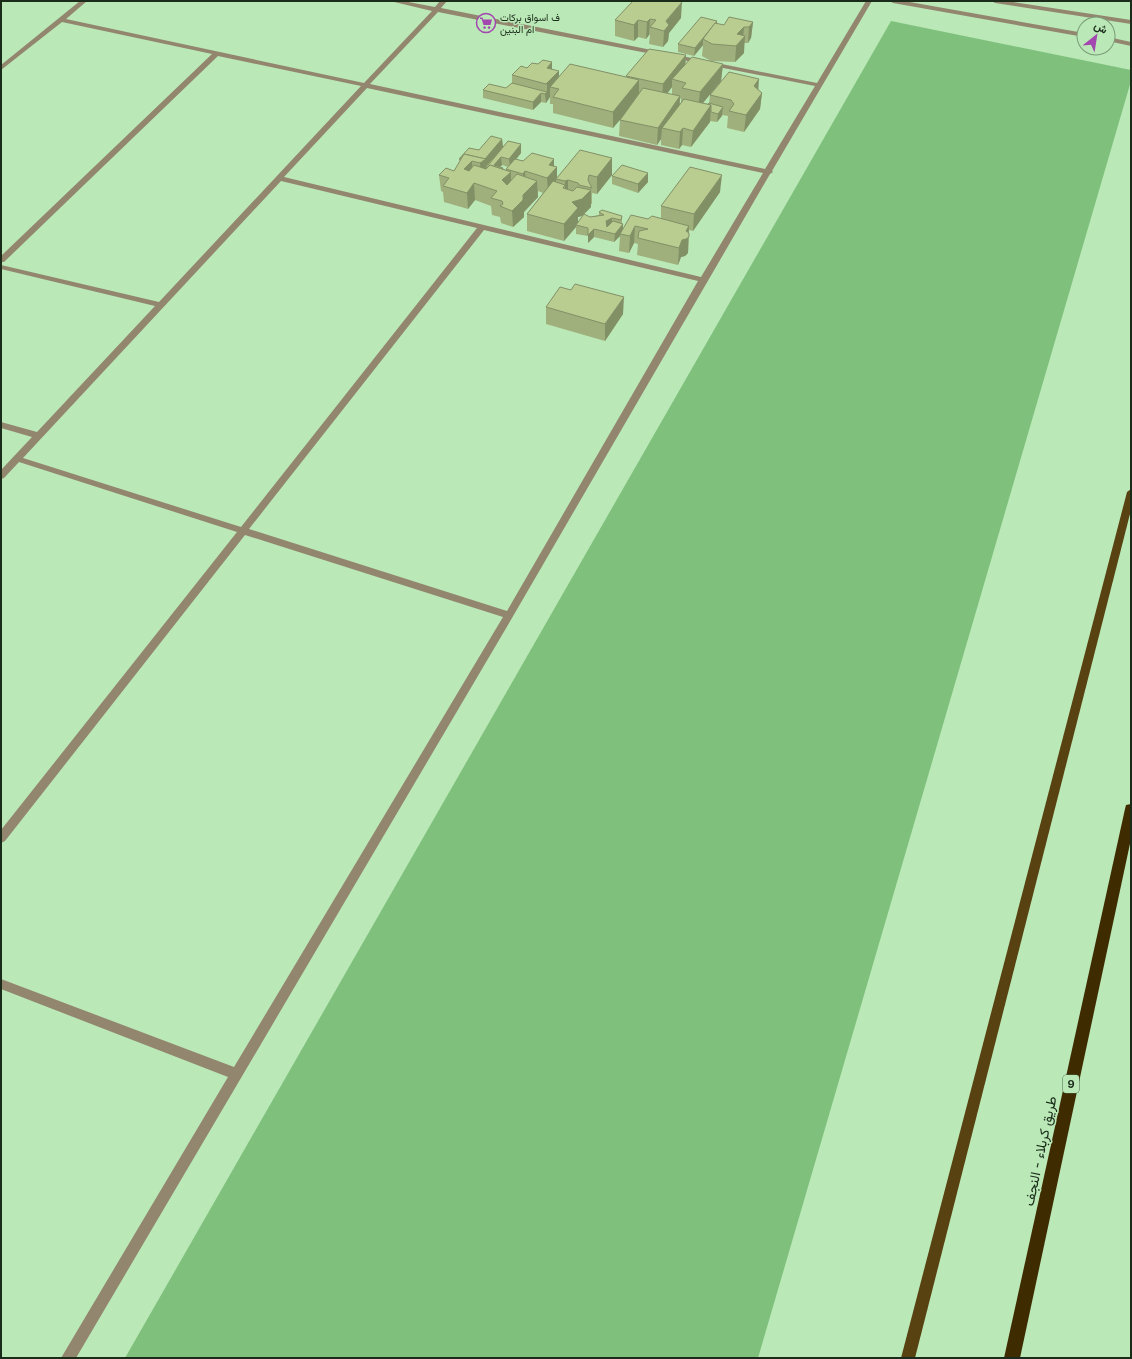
<svg xmlns="http://www.w3.org/2000/svg" width="1132" height="1359" viewBox="0 0 1132 1359" font-family="Inter,Vazirmatn,sans-serif">
<rect width="100%" height="100%" fill="#bae8b7"/>
<!-- green -->
<path fill="#7fc17c" d="M891,21L1131,70V81L758,1358H125Z"/>
<g fill="none" stroke-linecap="round" stroke-linejoin="round">
<!-- minor -->
<g fill="#93866f" fill-rule="evenodd">
<path d="M80,1H87L66,19L364,83L432,11L390,1H403L435,7L440,1H447L441,8L817,83L866,1H872L772,171L773,172L770,174L512,618L76,1358H61L228,1077L1,989V979L234,1067L503,617L245,535L5,841L1,843V830L237,532L19,462L4,478L1,479V470L32,437L1,428V422L37,432L155,306L1,269V265L159,302L361,86L218,56L4,262H1V256L212,54L62,22L1,70V65ZM438,12L815,86L765,169L370,84ZM367,88L763,173L701,277L284,177ZM281,181L477,228L241,527L23,458ZM484,230L698,281L507,611L249,529Z"/>
<path d="M890,1H904L1084,33V37L893,3Z"/>
<path d="M992,1H1007L1131,20V24L995,3Z"/>
<path d="M1108,37L1131,42V46L1108,41Z"/>
</g>
<!-- major -->
<path fill="#584212" fill-rule="evenodd" d="M1131,489V510L915,1358H901L1127,492Z"/>
<!-- highway -->
<path fill="#3f2b00" fill-rule="evenodd" d="M1131,804V839L1020,1358H1004L1125,809L1126,805Z"/>
</g>
<!-- wall -->
<g fill="#9fb07d" fill-rule="evenodd">
<path d="M681,18L669,33L668,41L663,47L649,44L650,35H649L646,39L638,37L634,41L615,36V20Z"/>
<path d="M717,21V24L724,25L753,22L751,38L748,43H744V53L735,62L711,61L702,56L703,45L694,56L678,52V44Z"/>
<path d="M686,55L685,65L723,64L721,81L703,103L708,104H709L710,95L758,90L762,93L760,109L744,132L727,128L728,116L722,115L717,122L710,121V122L691,147L682,145L679,149L661,145V139L657,145L619,136L620,120L613,128L553,113V104H550V97L546,103L541,102L533,110L483,98V90L506,88L512,83V75L527,68L538,64L552,62V69L559,77H626V76ZM672,87V95L667,94ZM680,98L681,99V103L680,105Z"/>
<path d="M502,139L503,147L521,153L516,159L523,161L554,159V166L557,178L612,158V175L597,194L592,193V204H591V207L582,216L578,217V223L590,217L599,215V212L622,216V223L623,229L648,219L661,218V206L720,192L693,231L689,230L688,253L685,256L681,257L678,265L637,255L638,244L634,243L629,253L619,251L620,236L614,242L594,237L588,243V236L576,234V227L564,241L527,231V214L543,193L538,191V197L524,212V217L513,227L501,223L500,217L492,215L491,206L475,200L468,209L444,202L443,192L441,191L439,175L454,171L460,162L459,159ZM502,165L508,167L506,169V170L504,169L503,168L500,167Z"/>
<path d="M648,173V182L638,193L612,184V176Z"/>
<path d="M571,290L623,314L605,341L546,324V307Z"/>
</g>
<!-- shaded-wall -->
<g fill="#829066">
<path d="M682,2L681,18L669,33L668,41L663,47L664,31L666,21Z"/>
<path d="M650,19L649,35L646,39L647,22Z"/>
<path d="M638,20V37L634,41V25Z"/>
<path d="M717,21V29L703,39V45L694,56L695,48Z"/>
<path d="M753,22L751,38L748,43L749,27Z"/>
<path d="M744,27L743,39L745,36L744,53L735,62L737,34Z"/>
<path d="M686,55L685,71L672,79V87L662,100L663,84Z"/>
<path d="M552,62V78L559,71V88L550,87V97L546,103L545,94L547,92V68Z"/>
<path d="M723,64L721,81L698,109L700,92Z"/>
<path d="M759,79L758,96L754,86Z"/>
<path d="M639,80V97L613,128V112Z"/>
<path d="M541,93V102L533,110V102Z"/>
<path d="M762,93L760,109L744,132L746,115Z"/>
<path d="M680,96L679,113L662,128L661,139L657,145L658,128Z"/>
<path d="M711,105L710,122L691,147L693,131Z"/>
<path d="M723,107L722,116L717,122L718,114Z"/>
<path d="M683,128L682,145L679,149L680,132Z"/>
<path d="M502,139L503,148L486,166L487,170L481,179L480,163Z"/>
<path d="M521,144V153L510,167L509,159Z"/>
<path d="M501,157L502,165L495,173L494,165Z"/>
<path d="M612,158V175L597,194V177Z"/>
<path d="M554,159V170L557,167V179H556V185L548,194L547,178L549,165Z"/>
<path d="M472,161L473,178L464,169Z"/>
<path d="M525,171L526,188L524,191L523,174Z"/>
<path d="M511,172V188L502,180Z"/>
<path d="M648,173V182L638,193V184Z"/>
<path d="M722,175L720,192L693,231L694,214Z"/>
<path d="M568,180V196L565,198V181Z"/>
<path d="M537,181L538,197L524,212V217L513,227L512,211L523,195Z"/>
<path d="M474,183L475,200L468,209L467,193Z"/>
<path d="M591,190V207L582,216L578,217V225H576V227L564,241V224L572,202Z"/>
<path d="M622,216L621,226L623,224V233L620,234V236L614,242L615,234L621,226Z"/>
<path d="M612,218V226L605,230L606,221Z"/>
<path d="M635,226L634,243L629,253L630,236Z"/>
<path d="M689,226L688,253L685,256L681,257L678,265L679,248L686,231Z"/>
<path d="M594,229V237L588,243V235Z"/>
<path d="M624,297L623,314L605,341V324Z"/>
</g>
<!-- building -->
<g fill="#b9cd91" stroke="#829066">
<path d="M633,1H679L682,2L666,21L669,25L664,31L650,27L656,20L650,19L647,22L638,20L634,25L615,20Z"/>
<path d="M701,17L717,21L695,48L678,44Z"/>
<path d="M729,17L753,22L749,27H744L737,34L745,36L736,46L712,44L703,39L715,23L724,25Z"/>
<path d="M649,49L686,55L663,84L626,76Z"/>
<path d="M692,57L723,64L700,92L682,88L686,83L672,79Z"/>
<path d="M543,60L552,62L547,68L559,71L546,84L512,75L521,66L527,68L532,63L538,64Z"/>
<path d="M570,64L639,80L613,112L553,97L559,89L550,87Z"/>
<path d="M729,72L759,79L754,86L762,93L746,115L729,111L734,104L731,100L710,95Z"/>
<path d="M512,83L547,92L545,94L541,93L533,102L483,90L489,84L506,88Z"/>
<path d="M643,88L680,96L658,128L620,120Z"/>
<path d="M684,99L711,105L693,131L683,128L680,132L662,128Z"/>
<path d="M709,103L723,107L718,114L711,112V105L708,104Z"/>
<path d="M491,136L502,139L485,159L464,154L461,159H459L469,148L479,150Z"/>
<path d="M508,141L521,144L509,159L501,157L494,165L503,168L502,169L490,165L486,169H485Z"/>
<path d="M580,150L612,158L597,177L589,175L588,180L592,188L579,185L578,183L568,180L565,181L556,179Z"/>
<path d="M532,153L554,159L549,165L557,167L547,178L525,171L523,174L506,169L515,159L523,161Z"/>
<path d="M464,154L486,159L480,163L472,161L464,169L469,171L474,165L486,169L490,165L511,172L502,180L507,185L517,174L537,181L523,195V200L512,211L500,206L503,204L502,201L491,198L497,191L474,183L467,193L443,186L449,178L439,175L446,168L454,171Z"/>
<path d="M622,165L648,173L638,184L612,176Z"/>
<path d="M690,167L722,175L694,214L661,206Z"/>
<path d="M553,181L565,185L563,188L573,191L577,187L591,190L582,199L572,202L578,208L564,224L527,214Z"/>
<path d="M602,210L622,216L621,220L612,218L606,221L607,227L613,221L623,224L615,234L594,229L588,235V228L576,225L584,214L590,217L604,215L599,212Z"/>
<path d="M631,215L648,219L652,216L689,226L686,231L689,233V237L686,239L682,240L679,248L638,238L639,231L648,229L635,226L630,236L620,234Z"/>
<path d="M575,284L624,297L605,324L546,307L560,287L571,290Z"/>
</g>
<!-- icons -->
<defs>
<g id="supermarket-ring" transform="scale(1)"><circle r="9.5" fill="#bae8b7" stroke="#a346af" stroke-width="1.5"/><path d="M-6-5.5h2.5l.6 2H6L4.5 2H-2.5L-4.4-4H-6ZM-1.5 3.2a1.3 1.3 0 1 0 .1 0ZM3 3.2a1.3 1.3 0 1 0 .1 0Z" fill="#a346af"/></g>
</defs>
<g fill-rule="evenodd">
<use href="#supermarket-ring" x="486" y="23"/>
</g>
<g text-anchor="middle" stroke-width="3" stroke-linejoin="round" paint-order="stroke">
<!-- far-poi labels -->
<g font-size="10" fill="#1a2b19" stroke="#bae8b7" text-anchor="start">
<text x="500" y="21">ف اسواق بركات<tspan x="500" dy="12">ام البنين</tspan></text>
</g>
<!-- shield labels -->
<rect fill="#bae8b7" stroke="#4a6448" stroke-width="1" x="1063" y="1075" width="16" height="18" rx="3"/>
<g font-size="11" font-weight="bold" fill="#1a2b19">
<text x="1071" y="1088">9</text>
</g>
<!-- near-street labels -->
<g font-size="14" fill="#1a2b19" stroke="#bae8b7">
<text transform="translate(1040 1151) rotate(-78)" y="5">طريق کربلاء - النجف</text>
</g>
</g>
<!-- border -->
<rect width="1132" height="1359" fill="none" stroke="#1a2b19" stroke-width="4"/>
<!-- north arrow -->
<g transform="translate(1096 36) rotate(30)"><circle r="19" fill="#bae8b7" stroke="#7a9c78"/>
<path d="M0-3L7 15L0 10L-7 15Z" fill="#a346af"/>
<text y="-6" font-size="11" font-weight="bold" text-anchor="middle" fill="#1a2b19">ش</text>
</g>
</svg>
